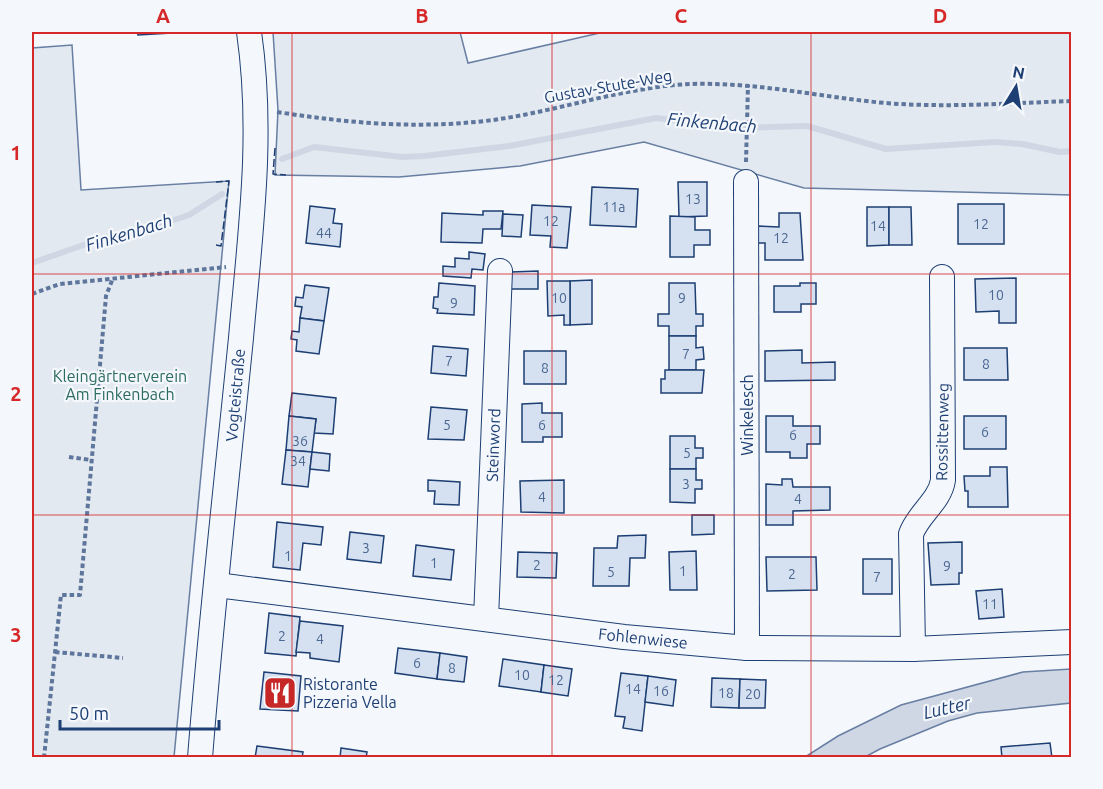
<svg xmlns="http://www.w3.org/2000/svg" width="1103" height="789" viewBox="0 0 1103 789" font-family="Ubuntu,sans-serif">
<rect width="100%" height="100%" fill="#f4f7fb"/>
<!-- green -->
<g fill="#e3e9f0" stroke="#687fa3" stroke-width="1.5">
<path d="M273,32H460L468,63L604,32H1071V195L804,188L644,142L520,166L399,177L275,175L278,110Z"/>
<path d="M72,45L81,190L229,181L174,757H32V48Z"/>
</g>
<!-- water -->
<path fill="#cfd7e4" stroke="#687fa3" stroke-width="1.5" d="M1071,669V703L977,713L948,721L880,749L865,757H805L838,736L901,705L1023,672Z"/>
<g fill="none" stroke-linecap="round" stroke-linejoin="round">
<!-- stream -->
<g stroke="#cfd7e4" stroke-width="6">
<path d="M282,159L314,147L402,157L424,156L509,146L656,118L735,128L807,126L886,149L995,142L1022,144L1060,152L1072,151"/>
<path d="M32,263L92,242L144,230L189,215L222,194"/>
</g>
</g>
<!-- building -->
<g fill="#d5e0f0" stroke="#1d3f73" stroke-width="1.5">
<path d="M137,32H171V33L138,35Z"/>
<path d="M678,182H707V216L679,217Z"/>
<path d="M592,187L638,189L636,227L590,225Z"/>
<rect x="958" y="204" width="46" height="40"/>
<path d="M532,205L571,207L567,248L550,247L551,236L530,235Z"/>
<path d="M310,206L335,209L333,223L342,224L340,247L306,243Z"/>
<path d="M867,207H889V245L867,246Z"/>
<path d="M889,207H911L912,245H889Z"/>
<path d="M483,211H503L501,229H483L482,243L441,242L442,213L483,215Z"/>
<path d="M779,213H800L803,260H765V243H758V226L779,227Z"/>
<path d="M503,214L523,215L521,237L502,236Z"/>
<path d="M670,216L695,217V230H710V245H694V257H670Z"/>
<path d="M469,252L485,254L483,270L472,269L471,278L443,276V266L455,267V258L469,259Z"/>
<path d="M538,271V289H511V272Z"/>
<path d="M1016,278V323H999V311L976,312L975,279Z"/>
<path d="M592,280V324L570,325V281Z"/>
<path d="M547,281H570V325H564V315L548,316Z"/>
<path d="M439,283L475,286L474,315L437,313L438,309L433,308L434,297H438Z"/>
<path d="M669,283H695L696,314H703V326H696V336H669V326H658V314H669Z"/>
<path d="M800,283H816V304H801V312H774V286H800Z"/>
<path d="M305,285L329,288L324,321L300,318L302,307L295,306L296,297L303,298Z"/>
<path d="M300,318L324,321L319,354L296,351L297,340L291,339L292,331L299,332Z"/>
<path d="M669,336H696V348L703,347L704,359L696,360V370H669Z"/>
<path d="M433,346L468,349L466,376L431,373Z"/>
<path d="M964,348H1007L1008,380H964Z"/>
<path d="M802,350V363L835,362V380L765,381V351Z"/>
<rect x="524" y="351" width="42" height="33"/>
<path d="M665,370H704L702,393H661V379H665Z"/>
<path d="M292,393L336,398L333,434L314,433L316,419L289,416Z"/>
<path d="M542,403V413H562V437H543V442H522V404Z"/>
<path d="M431,407L467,410L464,440L428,439Z"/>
<path d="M289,416L316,419L312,452L286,450Z"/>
<path d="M766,416H793V426H820V444H807V458H790V452H766Z"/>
<rect x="964" y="416" width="42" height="33"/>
<path d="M670,436H695V448H703V458H696V469H670Z"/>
<path d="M286,450L312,452L308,487L282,484Z"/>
<path d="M312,452L330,454L329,471L310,469Z"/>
<path d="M990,467H1007L1008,507H968V491H965L964,476H990Z"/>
<path d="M670,469H696V480H702V489H695V503L670,502Z"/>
<path d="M782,479H792L793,487H830V510L793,511V525H766V484L782,485Z"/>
<path d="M428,480L460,482L459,505L434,504L435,491H428Z"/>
<path d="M564,480V513L521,512L520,481Z"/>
<path d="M692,515H714V534L692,535Z"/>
<path d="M277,522L323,527L321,545L303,543L300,570L273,567Z"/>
<path d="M350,532L384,536L381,563L347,559Z"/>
<path d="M646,535L645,558H630L629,586H593L594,548H617L618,536Z"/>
<path d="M962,542V573H959V584L931,585L928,543Z"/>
<path d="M416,545L454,550L451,580L413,576Z"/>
<path d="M696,551L697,590H670L669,552Z"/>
<path d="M518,552L557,553L556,578L517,577Z"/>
<path d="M766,557H816L817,590L767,591Z"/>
<rect x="863" y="559" width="29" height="35"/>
<path d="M1002,589L1004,617L979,619L976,591Z"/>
<path d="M269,613L300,617L296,656L265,653Z"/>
<path d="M300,621L343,626L339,662L310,658V653L296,652Z"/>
<path d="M398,648L440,653L437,679L395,673Z"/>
<path d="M440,653L467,657L464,682L437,679Z"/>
<path d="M503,659L544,665L541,692L499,686Z"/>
<path d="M544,665L572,669L568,696L541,692Z"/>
<path d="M264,672L301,676L298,711L260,709Z"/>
<path d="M621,673L648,676L642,731L623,728L625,717L615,716Z"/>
<path d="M648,676L676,680L673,706L645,702Z"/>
<path d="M712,678L740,679L739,708L711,707Z"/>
<path d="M740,679L766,680L765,708H739Z"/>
<path d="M1050,743L1052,758H1002L1001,747Z"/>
<path d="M257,746L303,752L302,758H255Z"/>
<path d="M341,748L367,752L366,758H340Z"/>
</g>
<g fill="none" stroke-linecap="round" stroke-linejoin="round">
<!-- minor casing -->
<g stroke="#1d3f73" stroke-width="26">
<g id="minor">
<path d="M746,182L747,648"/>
<path d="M217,585L624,637L747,648L913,649L1072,642"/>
<path d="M486,619L500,271"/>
<path d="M913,649L911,534C918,514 940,501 943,480L942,277"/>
<path d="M200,758C211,618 227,478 241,338C250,235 264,135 249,32"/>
</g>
</g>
<!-- path -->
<g stroke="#5e769c" stroke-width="4" stroke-dasharray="4.5 3" stroke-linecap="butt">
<path d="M277,112C349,123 412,129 485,121C554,113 621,87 691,84C757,82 820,97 885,103C947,108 1010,103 1072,101"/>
<path d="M746,162L748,85"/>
<path d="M32,294L60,284L226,267"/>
<path d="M69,457L91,460"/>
<path d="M55,652L123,658"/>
<path d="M44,758L61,595H80L106,296L113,278"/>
</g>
<!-- minor -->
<use href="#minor" stroke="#f4f7fb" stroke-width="24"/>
<!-- fence -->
<g stroke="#1d3f73" stroke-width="1.5" stroke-dasharray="8 3" stroke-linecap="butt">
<path d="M275,148L273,174L286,175"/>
<path d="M216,245L221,246L229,181L216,182"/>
</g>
</g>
<!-- grid -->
<path fill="none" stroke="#d62828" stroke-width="1.5" stroke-opacity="0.55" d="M292,32V758M552,32V758M811,32V758M32,274H1072M32,515H1072"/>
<!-- icons -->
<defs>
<g id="restaurant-square" transform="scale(1.725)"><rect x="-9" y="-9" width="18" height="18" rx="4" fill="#c62828" stroke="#f4f7fb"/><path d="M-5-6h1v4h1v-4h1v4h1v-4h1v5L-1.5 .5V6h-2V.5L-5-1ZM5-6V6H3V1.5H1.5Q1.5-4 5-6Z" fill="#fff"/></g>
</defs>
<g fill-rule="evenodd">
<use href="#restaurant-square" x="280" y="693"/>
</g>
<g text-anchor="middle" stroke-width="4.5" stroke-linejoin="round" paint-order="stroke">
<!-- number labels -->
<g font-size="14" fill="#4b6792">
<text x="693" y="204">13</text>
<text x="614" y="212">11a</text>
<text x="551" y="226">12</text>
<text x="981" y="229">12</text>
<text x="878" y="231">14</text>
<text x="324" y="238">44</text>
<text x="781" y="243">12</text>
<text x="996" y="300">10</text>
<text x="559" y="303">10</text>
<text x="682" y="303">9</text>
<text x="454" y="308">9</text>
<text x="686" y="359">7</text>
<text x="449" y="366">7</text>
<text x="986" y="369">8</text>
<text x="545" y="373">8</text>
<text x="447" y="430">5</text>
<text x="542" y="430">6</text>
<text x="985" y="437">6</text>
<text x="793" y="440">6</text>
<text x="300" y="446">36</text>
<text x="687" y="458">5</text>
<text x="298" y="466">34</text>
<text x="686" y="489">3</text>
<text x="542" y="502">4</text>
<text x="798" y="504">4</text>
<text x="366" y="553">3</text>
<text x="288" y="561">1</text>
<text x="434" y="568">1</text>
<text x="537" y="570">2</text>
<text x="947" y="571">9</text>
<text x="683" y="576">1</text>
<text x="611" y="577">5</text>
<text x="792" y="579">2</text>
<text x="877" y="582">7</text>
<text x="990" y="609">11</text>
<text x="282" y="641">2</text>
<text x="320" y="644">4</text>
<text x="417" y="668">6</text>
<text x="452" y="673">8</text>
<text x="522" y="680">10</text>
<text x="556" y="685">12</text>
<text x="633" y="694">14</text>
<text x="661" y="696">16</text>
<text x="726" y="698">18</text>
<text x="753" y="699">20</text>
</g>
<!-- street labels -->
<g font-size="16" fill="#1d3f73" stroke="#f4f7fb">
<text transform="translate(608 86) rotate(-10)" y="6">Gustav-Stute-Weg</text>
<text transform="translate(235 395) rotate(-85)" y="6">Vogteistraße</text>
<text transform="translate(747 415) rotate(-90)" y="6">Winkelesch</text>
<text transform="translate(942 432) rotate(-89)" y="6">Rossittenweg</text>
<text transform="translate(493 445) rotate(-88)" y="6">Steinword</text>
<text transform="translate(643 638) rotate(6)" y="6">Fohlenwiese</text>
</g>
<!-- park labels -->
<g font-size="16" fill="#2c6c60" stroke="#f4f7fb">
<text x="120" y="382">Kleingärtnerverein<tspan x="120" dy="18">Am Finkenbach</tspan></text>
</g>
<!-- poi labels -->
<g font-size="16" fill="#1d3f73" stroke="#f4f7fb" text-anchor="start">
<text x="303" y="690">Ristorante<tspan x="303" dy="18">Pizzeria Vella</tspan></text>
</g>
<!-- water labels -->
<g font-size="18" font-style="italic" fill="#1d3f73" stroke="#f4f7fb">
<text transform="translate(712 123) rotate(5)" y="6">Finkenbach</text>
<text transform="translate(129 233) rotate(-17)" y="6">Finkenbach</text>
<text transform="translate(947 708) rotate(-13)" y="6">Lutter</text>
</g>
</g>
<!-- border -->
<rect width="1103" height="789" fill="none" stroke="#f4f7fb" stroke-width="66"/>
<!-- north arrow -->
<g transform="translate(1016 87) rotate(11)" stroke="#f4f7fb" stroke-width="4.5" paint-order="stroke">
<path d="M0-4.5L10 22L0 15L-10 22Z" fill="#1d3f73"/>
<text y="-9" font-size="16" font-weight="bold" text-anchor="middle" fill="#1d3f73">N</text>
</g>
<!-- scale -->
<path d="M60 720v9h159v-9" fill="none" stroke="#1d3f73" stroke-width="3"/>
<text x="69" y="720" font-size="18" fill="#1d3f73" stroke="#f4f7fb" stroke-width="4.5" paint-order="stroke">50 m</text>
<rect x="33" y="33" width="1037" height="723" fill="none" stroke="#d62828" stroke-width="2"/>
<g font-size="20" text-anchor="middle" font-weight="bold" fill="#d62828">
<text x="163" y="23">A</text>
<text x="422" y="23">B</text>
<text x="681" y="23">C</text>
<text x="940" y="23">D</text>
<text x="16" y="160">1</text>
<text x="16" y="401">2</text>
<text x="16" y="642">3</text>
</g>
</svg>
